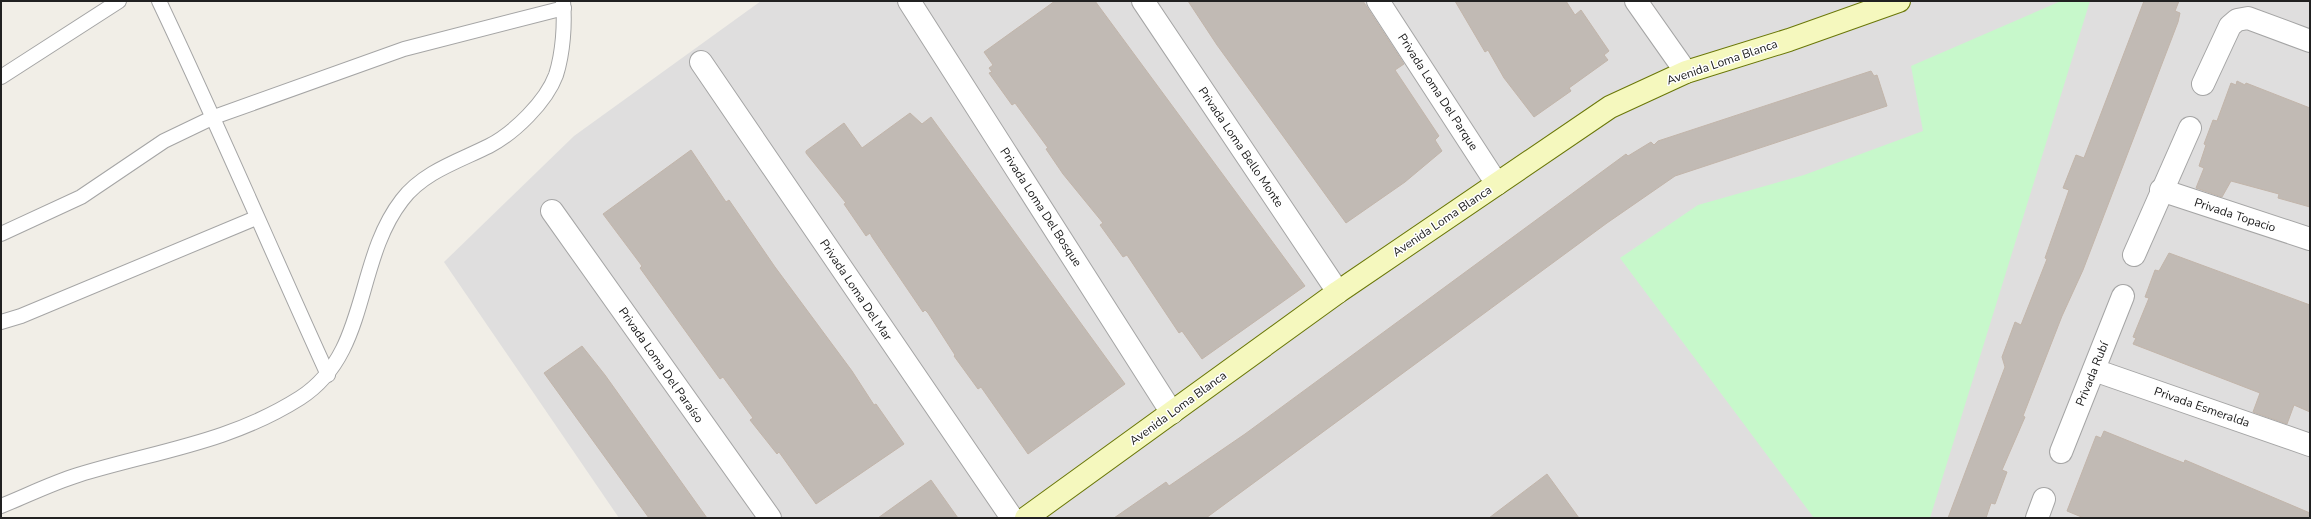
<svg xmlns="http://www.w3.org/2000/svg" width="2311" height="519" viewBox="0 0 2311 519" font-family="'Nunito Sans',sans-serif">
<rect width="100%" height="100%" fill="#f1eee7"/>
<!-- residential -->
<path fill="#dfdede" d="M761,1H2310V518H619L444,262L574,136Z"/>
<!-- park -->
<path fill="#c7f8cb" d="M2061,1H2090L1930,518H1814L1620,258L1698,205L1804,175L1923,131L1911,66Z"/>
<!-- building -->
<g fill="#c1bab4" stroke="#c2b5aa">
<path d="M1055,1H1095L1305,286L1202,359L1182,331L1179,333L1127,255L1123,257L1100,225L1103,223L1063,174L1046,149L1048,148L1015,103L1012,105L989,73L992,72L989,68L993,65L984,52Z"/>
<path d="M1188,1H1363L1404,64L1395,70L1439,136L1435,140L1442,151L1405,182L1346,223L1217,45Z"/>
<path d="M1455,1H1566L1575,15L1581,10L1609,51L1604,55L1608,60L1569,88L1571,91L1534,117L1504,78L1488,50L1485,52Z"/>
<path d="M2144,1H2179L2175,11L2180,13L2178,22L2083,270L2062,316L2023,416L2025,417L2002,470L2007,472L1995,504L1991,503L1986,518H1948L2005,367L2002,357L2015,322L2021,325L2047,259L2045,258L2069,190L2063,188L2076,155L2084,158Z"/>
<path d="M1871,71L1874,76L1877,75L1887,106L1675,176L1607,223L1206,518H1114L1166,482L1169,486L1245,434L1626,154L1628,156L1651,142L1654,145L1658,141Z"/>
<path d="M2237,81L2245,85L2246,83L2310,108V207L2278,198L2279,194L2231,181L2222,197L2196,188L2204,168L2199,166L2206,145L2204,144L2213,120L2217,121L2231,83L2236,85Z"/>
<path d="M910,113L922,124L931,117L1125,384L1028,454L981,387L978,389L954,356L955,355L928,313L925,310L923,312L872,237L870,233L866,236L844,204L846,203L806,153V151L844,123L862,148Z"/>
<path d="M691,150L726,202L729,200L775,267L852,371L874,405L876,404L904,444L816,504L779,452L777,454L750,420L753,418L723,377L720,379L640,268L642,266L603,214Z"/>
<path d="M2169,253L2310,305V412L2294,405L2287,424L2253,412L2260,393L2133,344L2136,338L2133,337L2149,298L2145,297L2155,270L2159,271Z"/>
<path d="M582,346L605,375L707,518H649L544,373Z"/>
<path d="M2104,431L2171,458L2184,463L2185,460L2310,513V518H2084L2067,511L2096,436L2101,438Z"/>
<path d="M1547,474L1579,518H1489Z"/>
<path d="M931,480L958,518H878Z"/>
</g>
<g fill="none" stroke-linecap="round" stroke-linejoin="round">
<!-- lane casing -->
<g stroke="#a5a5a5" stroke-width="16">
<g id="lane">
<path d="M159,1C218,125 271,250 328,375"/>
<path d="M1,77L119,1"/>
<path d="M1,234L81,197L164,141L214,117L404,49L564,8"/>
<path d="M1,322L21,316L256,218"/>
<path d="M1,506C26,496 52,483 78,475C156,451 229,443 300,398C370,353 354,262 402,200C423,172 459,161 489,146C514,133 546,102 556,75C563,53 565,24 563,1"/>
</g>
</g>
<!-- street casing -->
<g stroke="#a5a5a5" stroke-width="24">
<g id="street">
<path d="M909,1L1172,413"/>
<path d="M1143,1L1338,292"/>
<path d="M1378,1L1497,184"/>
<path d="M1636,1L1686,72"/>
<path d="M701,62L1012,518"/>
<path d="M2203,84L2230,26L2237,20L2248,18L2310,41"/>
<path d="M2161,190L2310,239"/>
<path d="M552,211L770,518"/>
<path d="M2134,255L2190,128"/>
<path d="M2094,370L2310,445"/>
<path d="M2061,452L2123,296"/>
<path d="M2037,518L2044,499"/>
</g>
</g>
<!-- secondary casing -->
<g stroke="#6a7708" stroke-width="24">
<path id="secondary" d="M1026,518L1338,292L1610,107L1686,72L1789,40L1899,1"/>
</g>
<!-- lane -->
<use href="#lane" stroke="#fff" stroke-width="14"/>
<!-- street -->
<use href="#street" stroke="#fff" stroke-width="22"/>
<!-- secondary -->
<use href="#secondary" stroke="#f5f8be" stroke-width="22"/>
</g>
<g text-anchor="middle" stroke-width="3" stroke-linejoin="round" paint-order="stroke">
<!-- street labels -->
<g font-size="12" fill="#212121" stroke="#fff">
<text transform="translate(1722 62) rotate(-19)" y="4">Avenida Loma Blanca</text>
<text transform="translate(1438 92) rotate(57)" y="4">Privada Loma Del Parque</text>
<text transform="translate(1241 147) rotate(56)" y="4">Privada Loma Bello Monte</text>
<text transform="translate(1041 207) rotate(57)" y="4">Privada Loma Del Bosque</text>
<text transform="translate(2235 215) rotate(18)" y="4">Privada Topacio</text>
<text transform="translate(1442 221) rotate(-34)" y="4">Avenida Loma Blanca</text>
<text transform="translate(856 290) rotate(56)" y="4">Privada Loma Del Mar</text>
<text transform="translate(661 365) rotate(55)" y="4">Privada Loma Del Paraíso</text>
<text transform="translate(2092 374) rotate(-68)" y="4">Privada Rubí</text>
<text transform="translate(2202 407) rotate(19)" y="4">Privada Esmeralda</text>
<text transform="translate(1178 408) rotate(-36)" y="4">Avenida Loma Blanca</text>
</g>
</g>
<!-- border -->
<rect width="2311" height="519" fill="none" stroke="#212121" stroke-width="4"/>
</svg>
